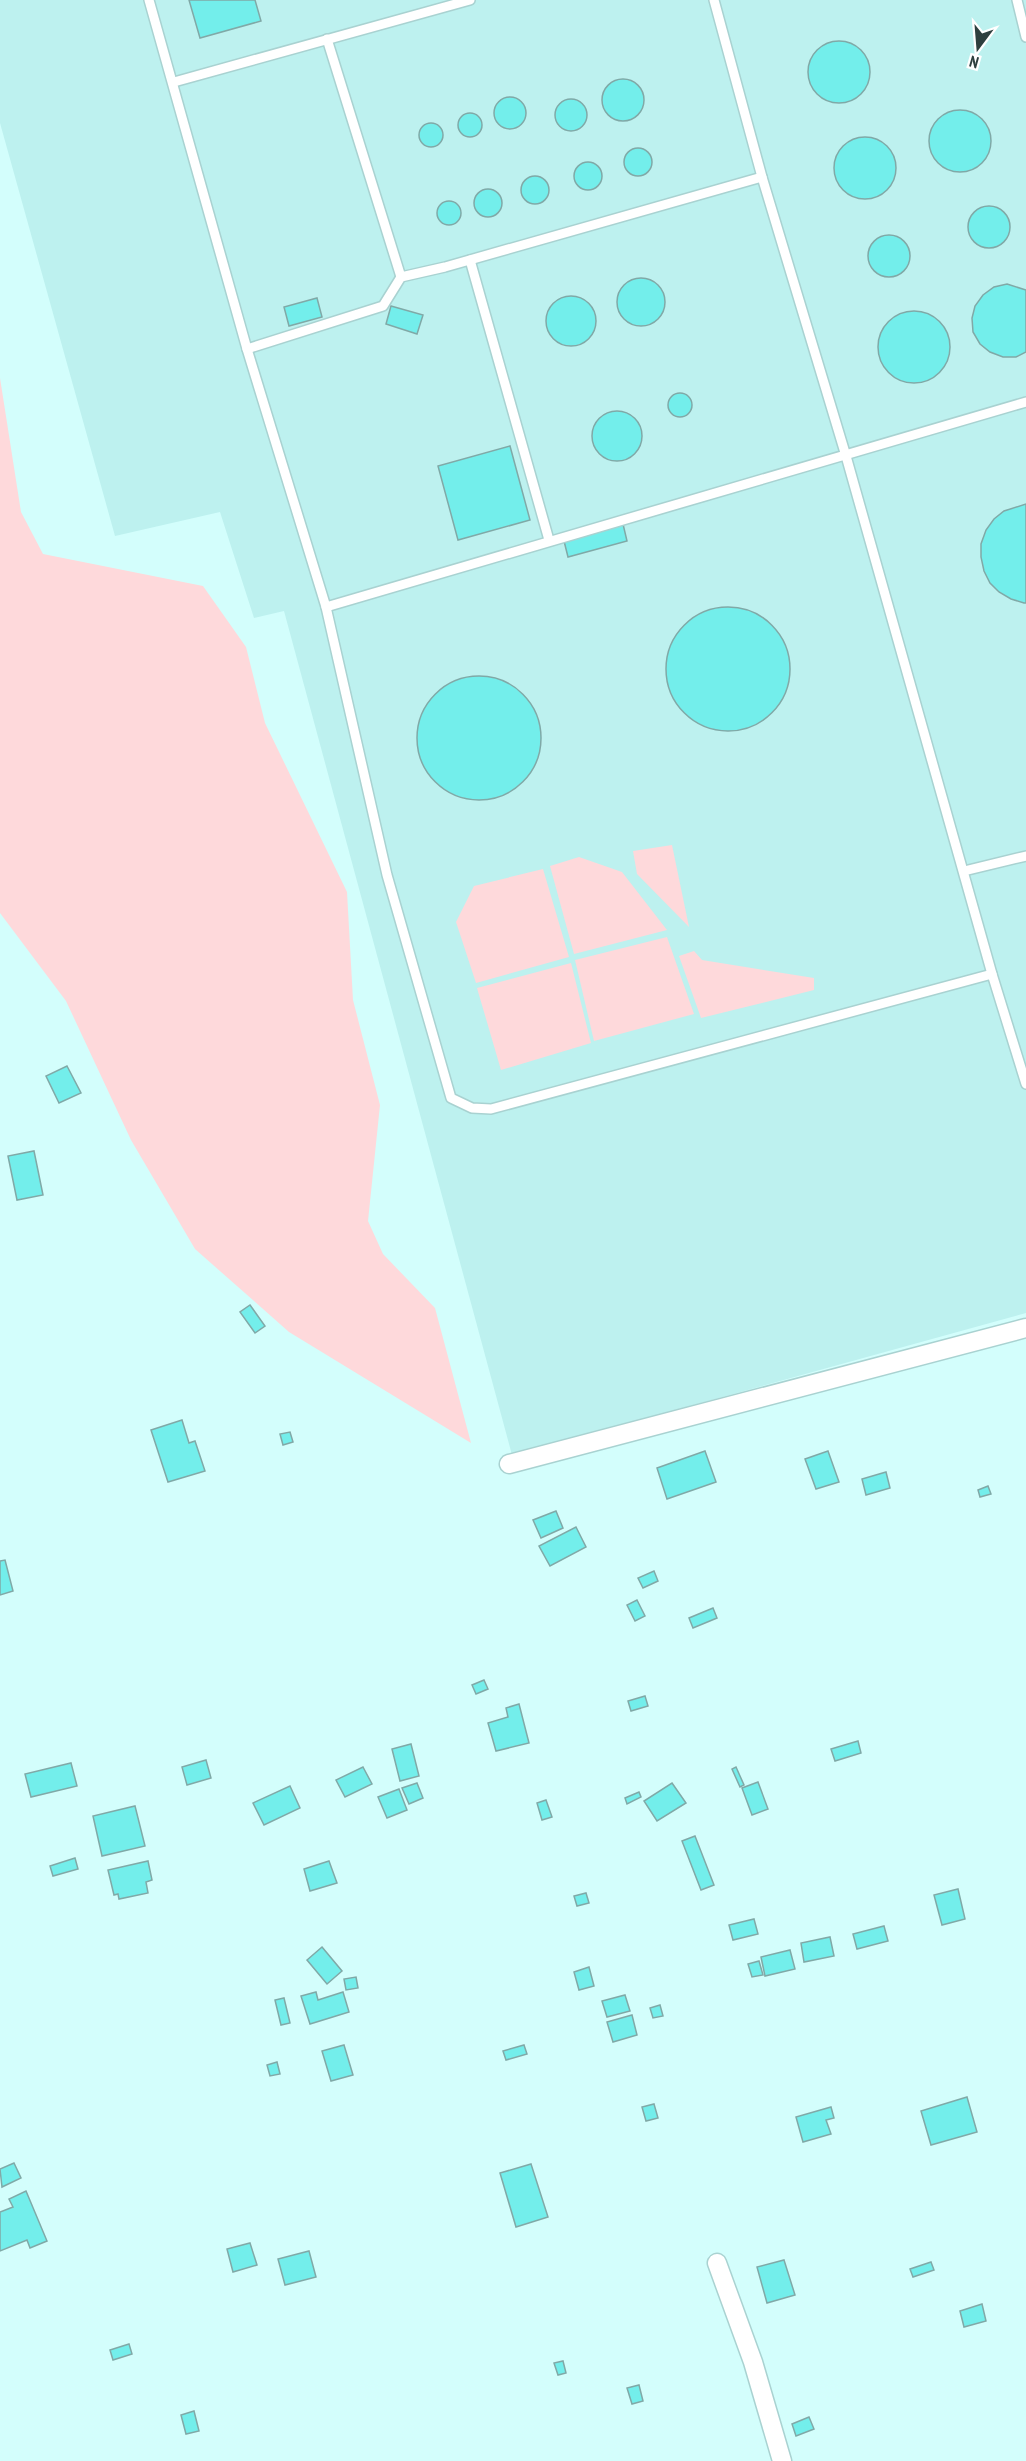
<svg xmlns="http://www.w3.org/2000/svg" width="1026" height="2461" viewBox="0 0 1026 2461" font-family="'PT Sans Narrow',sans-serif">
<rect width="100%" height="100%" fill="#d3fefc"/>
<!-- built -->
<path fill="#bdf1ef" d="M0,0H1026V1313L512,1455L284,611L254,618L220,512L115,536L0,123Z"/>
<!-- green -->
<g fill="#fed9db">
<path d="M0,378L21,512L43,554L203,586L246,647L265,723L347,892L353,1000L380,1105L368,1221L383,1254L435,1308L471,1443L289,1332L195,1249L131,1140L66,1001L0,913Z"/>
<path d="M672,845L689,927L637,874L633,851Z"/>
<path d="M579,857L622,872L667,930L574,954L550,866Z"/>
<path d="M543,869L569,957L476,983L456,922L474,886Z"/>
<path d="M667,937L694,1014L594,1041L575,960Z"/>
<path d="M694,951L702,960L814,978V990L701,1018L679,956Z"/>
<path d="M571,963L591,1043L501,1070L477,988Z"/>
</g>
<!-- building -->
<g fill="#73eeeb" stroke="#80a9a7" stroke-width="1.5">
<path d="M189,0H255L261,21L200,38Z"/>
<circle cx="839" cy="72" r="31"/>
<circle cx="623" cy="100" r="21"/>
<circle cx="510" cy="113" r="16"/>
<circle cx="571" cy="115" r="16"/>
<circle cx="960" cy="141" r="31"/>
<circle cx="470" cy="125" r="12"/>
<circle cx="431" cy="135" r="12"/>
<circle cx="865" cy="168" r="31"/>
<circle cx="638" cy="162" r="14"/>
<circle cx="588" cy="176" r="14"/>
<circle cx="535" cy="190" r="14"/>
<circle cx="488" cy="203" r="14"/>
<circle cx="449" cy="213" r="12"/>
<circle cx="989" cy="227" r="21"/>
<circle cx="889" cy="256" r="21"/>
<circle cx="641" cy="302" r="24"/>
<path d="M1007,284L1026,290V352L1016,357H1003L990,352L980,344L973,332L972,318L975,306L983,295L994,287Z"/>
<circle cx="571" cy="321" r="25"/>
<path d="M317,298L322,317L289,326L284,307Z"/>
<path d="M391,306L423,315L417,334L386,324Z"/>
<circle cx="914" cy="347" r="36"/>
<circle cx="680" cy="405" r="12"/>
<circle cx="617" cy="436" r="25"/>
<path d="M510,446L530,520L458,540L438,466Z"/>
<path d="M1026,504V603H1024L1011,599L999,592L990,583L984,571L981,557V544L986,530L994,519L1004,511Z"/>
<path d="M623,524L627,541L568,557L564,541Z"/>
<circle cx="728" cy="669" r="62"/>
<circle cx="479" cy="738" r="62"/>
<path d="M67,1066L81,1093L59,1103L46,1076Z"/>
<path d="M34,1151L43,1195L17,1200L8,1156Z"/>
<path d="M250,1305L265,1326L255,1333L240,1312Z"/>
<path d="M182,1420L189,1443L195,1441L205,1471L168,1482L151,1430Z"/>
<path d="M290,1432L293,1442L283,1445L280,1434Z"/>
<path d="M705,1451L716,1482L667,1499L657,1468Z"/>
<path d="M828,1451L839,1482L816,1489L805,1459Z"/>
<path d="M886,1472L890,1488L866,1495L862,1479Z"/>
<path d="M988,1486L991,1494L980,1497L978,1490Z"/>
<path d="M556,1511L563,1528L541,1538L533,1520Z"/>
<path d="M576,1527L586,1547L550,1566L539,1546Z"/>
<path d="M5,1560L13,1591L0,1595V1561Z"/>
<path d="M654,1571L658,1581L643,1588L638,1578Z"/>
<path d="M637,1600L645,1616L635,1621L627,1605Z"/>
<path d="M713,1608L717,1618L693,1628L689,1618Z"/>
<path d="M484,1680L488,1689L476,1694L472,1685Z"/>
<path d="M645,1696L648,1706L631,1711L628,1701Z"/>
<path d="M519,1704L529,1743L496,1751L488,1723L508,1717L506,1708Z"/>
<path d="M858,1741L861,1753L835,1761L831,1749Z"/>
<path d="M411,1744L419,1776L400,1781L392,1749Z"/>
<path d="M206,1760L211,1778L187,1785L182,1767Z"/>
<path d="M71,1763L77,1786L31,1797L25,1774Z"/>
<path d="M363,1767L372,1784L345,1797L336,1780Z"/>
<path d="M736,1767L744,1785L740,1787L732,1769Z"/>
<path d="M758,1782L768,1809L752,1815L742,1788Z"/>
<path d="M417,1783L423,1798L409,1804L402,1788Z"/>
<path d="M672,1783L686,1803L657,1821L644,1801Z"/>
<path d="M290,1786L300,1808L264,1825L253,1803Z"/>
<path d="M399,1789L407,1810L387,1818L378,1797Z"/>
<path d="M639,1792L641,1797L627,1804L625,1798Z"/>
<path d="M546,1800L552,1817L542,1820L537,1803Z"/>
<path d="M135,1806L145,1846L102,1856L93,1816Z"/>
<path d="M695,1836L714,1885L701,1890L682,1841Z"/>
<path d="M75,1858L78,1869L53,1876L50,1866Z"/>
<path d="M148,1861L152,1880L146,1882L148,1893L119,1899L118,1894L114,1895L108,1870Z"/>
<path d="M329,1861L337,1883L310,1891L304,1869Z"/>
<path d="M958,1889L965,1919L942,1925L934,1895Z"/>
<path d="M586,1893L589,1903L577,1906L574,1896Z"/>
<path d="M754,1919L758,1934L733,1940L729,1925Z"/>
<path d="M884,1926L888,1941L857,1949L853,1934Z"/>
<path d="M830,1937L834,1956L804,1962L801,1943Z"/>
<path d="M322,1947L342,1971L327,1984L307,1960Z"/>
<path d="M790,1950L795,1969L765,1976L761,1957Z"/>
<path d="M759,1961L763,1975L752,1977L748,1964Z"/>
<path d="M589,1967L594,1986L579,1990L574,1972Z"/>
<path d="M356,1977L358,1988L346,1990L344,1979Z"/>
<path d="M316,1992L318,2000L343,1992L349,2012L310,2024L301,1996Z"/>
<path d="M625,1995L630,2011L607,2017L602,2001Z"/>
<path d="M284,1998L290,2023L281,2025L275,2000Z"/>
<path d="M660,2005L663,2016L653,2018L650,2008Z"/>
<path d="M632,2015L637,2035L613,2042L607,2022Z"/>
<path d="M344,2045L353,2075L331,2081L322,2051Z"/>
<path d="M524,2045L527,2054L506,2060L503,2051Z"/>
<path d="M277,2062L280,2074L270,2076L267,2065Z"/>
<path d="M967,2097L977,2132L931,2145L921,2111Z"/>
<path d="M654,2104L658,2118L646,2121L642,2107Z"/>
<path d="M831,2107L834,2118L826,2120L831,2134L803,2142L796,2117Z"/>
<path d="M14,2163L21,2178L2,2187L0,2169Z"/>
<path d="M531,2164L548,2217L516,2227L500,2173Z"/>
<path d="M26,2191L47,2241L30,2248L27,2240L0,2251V2212L13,2207L9,2199Z"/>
<path d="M250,2243L257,2265L233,2272L227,2249Z"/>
<path d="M309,2251L316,2277L285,2285L278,2259Z"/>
<path d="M784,2260L795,2295L767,2303L757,2267Z"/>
<path d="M931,2262L934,2270L913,2277L910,2269Z"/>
<path d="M982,2304L986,2321L964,2327L960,2311Z"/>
<path d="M129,2344L132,2354L113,2360L110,2350Z"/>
<path d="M563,2361L566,2373L558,2375L554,2363Z"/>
<path d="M639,2385L643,2401L632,2404L627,2388Z"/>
<path d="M194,2411L199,2431L186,2434L181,2415Z"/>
<path d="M809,2417L814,2429L796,2436L792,2424Z"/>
</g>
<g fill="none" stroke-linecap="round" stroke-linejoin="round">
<!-- lane casing -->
<g stroke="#a9d2d1" stroke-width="12">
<g id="lane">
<path d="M149,0L247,349L326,607L387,875L451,1098L472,1108L491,1109L992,974"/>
<path d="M714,0L762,177L846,456L992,974L1026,1084"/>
<path d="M1017,0L1026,37"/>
<path d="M327,39L401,277"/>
<path d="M174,82L470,0"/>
<path d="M470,260L549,540"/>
<path d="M247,349L383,306L401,277L445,267L762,177"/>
<path d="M326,607C559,537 793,472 1026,402"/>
<path d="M964,871L1026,856"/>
</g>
</g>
<!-- street casing -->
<g stroke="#a9d2d1" stroke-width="21">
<g id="street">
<path d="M509,1464L1026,1328"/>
<path d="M717,2263L753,2362L782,2461"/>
</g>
</g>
<!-- lane -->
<use href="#lane" stroke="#fff" stroke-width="9"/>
<!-- street -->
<use href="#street" stroke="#fff" stroke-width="18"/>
</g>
<!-- north arrow -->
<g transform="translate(978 48) rotate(196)" stroke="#ffffff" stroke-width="4.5" paint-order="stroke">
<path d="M0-4.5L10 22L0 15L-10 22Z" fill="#2e3f3e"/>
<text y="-9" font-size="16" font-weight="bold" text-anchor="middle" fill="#2e3f3e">N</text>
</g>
</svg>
